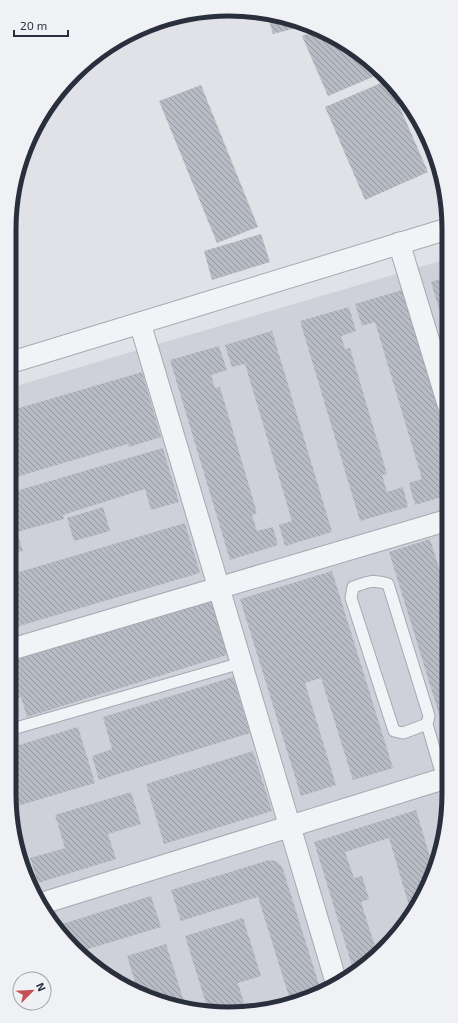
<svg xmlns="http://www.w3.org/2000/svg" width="458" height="1023" viewBox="0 0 458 1023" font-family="'Exo 2',sans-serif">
<defs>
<pattern id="building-back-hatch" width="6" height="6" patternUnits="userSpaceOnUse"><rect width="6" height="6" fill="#b7bbc4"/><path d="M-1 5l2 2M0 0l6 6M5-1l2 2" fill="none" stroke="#9598a0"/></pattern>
</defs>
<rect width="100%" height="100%" fill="#e0e2e7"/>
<!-- built -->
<path fill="#ced1d9" d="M447,259L449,794L432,878L395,939L339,985L272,1010H186L119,985L63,939L21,865L9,794V388Z"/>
<!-- building -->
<g fill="url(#building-back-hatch)">
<path d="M268,17L308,25L273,34Z"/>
<path d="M319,29L363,54L382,73L328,96L302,36Z"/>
<path d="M388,80L428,172L365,200L325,107Z"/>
<path d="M201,85L258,227L217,243L159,101Z"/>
<path d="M261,234L270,262L212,280L204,251Z"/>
<path d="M447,277L448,336H447L431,282Z"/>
<path d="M402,290L448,442V495L415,505L409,483L422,479L375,322L362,326L355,304Z"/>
<path d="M349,307L356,331L341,336L345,349L350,348L387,474L382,475L387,492L403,487L408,507L360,521L300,321Z"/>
<path d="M272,331L332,532L285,546L279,525L292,521L245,364L232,367L225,345Z"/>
<path d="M219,346L227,370L211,375L215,388L220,387L257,513L252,515L257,531L273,527L278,545L230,560L170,360Z"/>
<path d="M142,372L161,437L129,447L128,444L16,477L9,452V411Z"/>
<path d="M163,448L179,502L151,510L145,489L63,515L64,519L17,532L23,551L9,555V493Z"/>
<path d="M103,507L110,531L74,541L67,518Z"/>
<path d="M185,523L200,573L9,629V575Z"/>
<path d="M430,539L448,597V743L389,552Z"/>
<path d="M332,571L393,768L353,780L321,678L305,683L336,785L301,796L240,599Z"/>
<path d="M213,599L230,654L27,717L21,697L9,701V662Z"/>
<path d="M233,677L250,733L99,780L92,756L112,749L103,717Z"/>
<path d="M78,727L95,783L14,807L9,790V748Z"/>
<path d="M253,751L272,811L164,844L146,784Z"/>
<path d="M131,792L141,824L108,834L116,859L38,883L30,858L65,848L55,815Z"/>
<path d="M416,810L434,870L432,878L411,912L389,838L345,852L354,878L362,876L369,899L361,902L377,953L354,972L314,842Z"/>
<path d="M269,860L276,861L282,866L321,991L291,1003L258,897L181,921L171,890Z"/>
<path d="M151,896L161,927L88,949L92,963L63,939L56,926Z"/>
<path d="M243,918L261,976L238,983L246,1010H208L185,936Z"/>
<path d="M166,944L182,995L187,1010L138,992L127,956Z"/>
</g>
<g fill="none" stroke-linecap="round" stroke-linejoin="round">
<!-- lane casing -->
<g stroke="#a6a9b1" stroke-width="13">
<g id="lane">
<path d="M427,724L403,733L394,731L351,598L353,587C368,582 373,579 388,584L429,716L427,724L443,779"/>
<path d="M9,730L241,663"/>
</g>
</g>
<!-- street casing -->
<g stroke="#a6a9b1" stroke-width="23">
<g id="street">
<path d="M399,243L448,404"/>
<path d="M140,323L337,985"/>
<path d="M9,363L447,229"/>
<path d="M9,650L448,520"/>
<path d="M43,903L449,777"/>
</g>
</g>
<!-- lane -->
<use href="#lane" stroke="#f2f3f6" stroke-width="11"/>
<!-- street -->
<use href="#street" stroke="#f2f3f6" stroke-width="21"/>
</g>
<!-- crop -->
<path d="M0 0H458V1023H0ZM229 16H229A213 213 0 0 1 442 229V794A213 213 0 0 1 229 1007H229A213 213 0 0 1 16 794V229A213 213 0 0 1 229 16Z" fill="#eff1f5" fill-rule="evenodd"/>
<path fill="none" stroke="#2a2f3d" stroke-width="5" d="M229 16H229A213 213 0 0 1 442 229V794A213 213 0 0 1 229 1007H229A213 213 0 0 1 16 794V229A213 213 0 0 1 229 16Z"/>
<!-- north arrow -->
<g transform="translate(32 991) rotate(66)"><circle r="19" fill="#eff1f5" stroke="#a0a3ab"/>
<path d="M0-3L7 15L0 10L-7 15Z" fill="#c25054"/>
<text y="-6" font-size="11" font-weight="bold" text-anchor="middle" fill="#2a2f3d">N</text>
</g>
<!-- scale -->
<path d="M14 30v6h54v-6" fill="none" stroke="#2a2f3d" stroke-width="2"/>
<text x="20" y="30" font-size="12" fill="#2a2f3d" stroke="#eff1f5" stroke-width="3" paint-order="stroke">20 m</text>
</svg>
